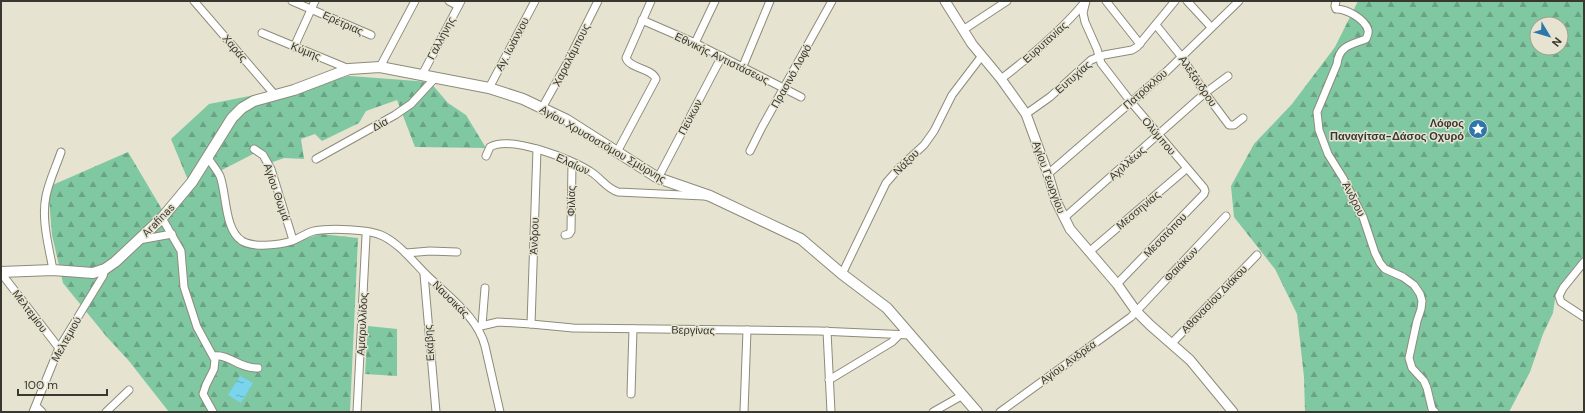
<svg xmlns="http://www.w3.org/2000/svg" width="1585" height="413" viewBox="0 0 1585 413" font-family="'DM Sans',sans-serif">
<defs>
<pattern id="forest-firs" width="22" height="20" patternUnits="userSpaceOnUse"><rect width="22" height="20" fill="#7fc8a2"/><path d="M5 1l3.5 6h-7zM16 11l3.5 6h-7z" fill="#69a384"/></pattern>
<pattern id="water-ripples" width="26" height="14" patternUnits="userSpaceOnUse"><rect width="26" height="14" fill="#7ad4ed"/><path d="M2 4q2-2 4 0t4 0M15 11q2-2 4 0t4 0" fill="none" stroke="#65adc0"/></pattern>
</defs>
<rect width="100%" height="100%" fill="#e6e3d0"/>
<!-- forest -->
<g fill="url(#forest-firs)" fill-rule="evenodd">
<path d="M1358,1H1584V257L1556,292L1553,313L1543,334L1530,372L1509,412H1434L1432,409L1423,412H1305L1304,377L1297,314L1275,269L1234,217L1231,186L1254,144L1292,104L1335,47ZM1537,24H1561V48H1537Z"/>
<path d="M350,76L430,82L448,103L466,115L486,148L415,147L397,100L366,111L359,123L322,141L315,134L301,139L304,159L284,158L270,163L261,150L218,172L232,236L251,246L284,245L321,234L358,238L350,412H169L129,361L106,336L63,283L52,235L48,187L128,152L167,218L190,185L171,139L209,104Z"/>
<path d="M368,326L397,329V376L365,374Z"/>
</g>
<!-- water -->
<path fill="url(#water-ripples)" d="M240,376L253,383L241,403L228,395Z"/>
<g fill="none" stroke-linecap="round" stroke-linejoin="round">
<!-- minor casing -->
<g stroke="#8e8b7a" stroke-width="9">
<g id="minor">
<path d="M194,1L275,95"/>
<path d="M292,1L371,35"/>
<path d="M449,1L458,6"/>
<path d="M1086,1L1083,13L1085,22L1097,49L1101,63L1131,102L1204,188L1205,191L1204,194L1117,284"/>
<path d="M1106,1L1140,44"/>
<path d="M1187,1L1211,27"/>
<path d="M1336,1L1335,6L1336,9C1347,9 1365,19 1368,30C1369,34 1367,36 1366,39C1350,45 1339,46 1337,64L1317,112L1319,130L1328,154L1343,178L1363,217L1375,253L1380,263L1385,269L1403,277L1414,285L1420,294L1422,301L1421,309L1417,321L1409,358L1412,368L1424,381L1427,388L1432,409L1435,412"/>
<path d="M642,20L695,43L801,97"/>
<path d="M1156,25L1181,56L1205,93L1229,125H1234L1243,118"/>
<path d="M963,30L1007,1"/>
<path d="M262,33L349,69"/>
<path d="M695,43L715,1"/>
<path d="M294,47L315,1"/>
<path d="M743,66L770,1"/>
<path d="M380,67L415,1"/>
<path d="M422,75L461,1"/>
<path d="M1001,79C1031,56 1060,32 1084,3"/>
<path d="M489,88L535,1"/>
<path d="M542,108L566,65L598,1"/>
<path d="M1026,114L1050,97L1091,60L1104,55L1132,50L1137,47L1175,1"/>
<path d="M254,149L263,155L271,169L293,240"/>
<path d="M750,151L762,127L832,1"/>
<path d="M617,152L656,79C652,68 630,69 626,58L651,1"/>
<path d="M486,156L490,147C510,135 572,159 591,172C601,178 606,188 618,192L704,196"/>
<path d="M208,158C212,164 217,170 220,176C227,195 224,229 242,241C254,248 279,245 292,241C300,238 306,233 314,231C330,228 369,229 383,236C403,246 417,267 433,281C453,300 478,319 485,346L500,412"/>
<path d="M316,159L395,115L411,104L436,77"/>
<path d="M1048,174L1167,71L1239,1"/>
<path d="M658,178L722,56"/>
<path d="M162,218L181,251L184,287L197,327L215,360L214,369L206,385L203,394L213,412"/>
<path d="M1064,218L1205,93L1228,76"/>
<path d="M565,235L569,234L571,231L572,163"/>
<path d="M139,240L172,234"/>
<path d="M1089,252L1186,169"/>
<path d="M406,253L430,251L457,252"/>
<path d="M1584,262L1563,288L1559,296L1561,302L1584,317"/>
<path d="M53,270C49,247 41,220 46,196C49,181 56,167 61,152"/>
<path d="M1,273L59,348"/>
<path d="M424,274L436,412"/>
<path d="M842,274L886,183L900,167L924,145L934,131L952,95L981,57"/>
<path d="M531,324L537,149"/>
<path d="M482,325L485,288"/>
<path d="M477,327L498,322L531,324L573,328L819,331L910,335"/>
<path d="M827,331L831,412"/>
<path d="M1171,344L1257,255"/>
<path d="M214,356C229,354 240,369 258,368"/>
<path d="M829,380L892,342L898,336"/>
<path d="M631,394L633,329"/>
<path d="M36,406L42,412"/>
<path d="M33,412L59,348L103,276L105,269"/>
<path d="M106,412L129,390"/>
<path d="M357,412L366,236"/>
<path d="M744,412L747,330"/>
<path d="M933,412L963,395"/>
<path d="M1000,412L1131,317L1226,216"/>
</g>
</g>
<!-- tertiary casing -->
<g stroke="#8e8b7a" stroke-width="11">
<path id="tertiary" d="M945,1L972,44L1001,79L1026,114L1048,174L1056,201L1070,229L1117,284L1136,311L1150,325L1190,360L1233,412"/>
</g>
<!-- secondary casing -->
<g stroke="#8e8b7a" stroke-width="12">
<path id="secondary" d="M1,272L53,270L93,273L105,269L115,262L162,218L192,182L232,118L242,108L254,101L294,90L349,69L380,67L489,88L523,99L567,120L658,178L710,196L801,239L842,274L887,308L977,412"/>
</g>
<!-- minor -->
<use href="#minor" stroke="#fff" stroke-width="7"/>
<!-- tertiary -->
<use href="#tertiary" stroke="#fff" stroke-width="9"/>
<!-- secondary -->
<use href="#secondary" stroke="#fff" stroke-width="10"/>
</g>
<!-- icons -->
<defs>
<g id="sight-disc" transform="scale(1)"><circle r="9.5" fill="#2d77ab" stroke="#e6e3d0"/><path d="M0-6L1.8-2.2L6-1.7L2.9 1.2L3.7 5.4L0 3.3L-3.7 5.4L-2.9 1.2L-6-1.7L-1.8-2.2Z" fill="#fff"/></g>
</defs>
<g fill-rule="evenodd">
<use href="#sight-disc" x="1478" y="129"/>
</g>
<g text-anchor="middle" stroke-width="3" stroke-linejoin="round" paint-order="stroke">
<!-- street labels -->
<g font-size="11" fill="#393830" stroke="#e6e3d0">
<text transform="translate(343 23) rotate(24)" y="4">Ερέτριας</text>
<text transform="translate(441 38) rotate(-62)" y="4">Γαλλήνης</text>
<text transform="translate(1045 42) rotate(-42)" y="4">Ευρυτανίας</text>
<text transform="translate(512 44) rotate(-62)" y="4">Αγ. Ιωάννου</text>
<text transform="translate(235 48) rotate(50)" y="4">Χαράς</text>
<text transform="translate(306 51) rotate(22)" y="4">Κύμης</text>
<text transform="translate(571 55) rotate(-63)" y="4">Χαραλάμπους</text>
<text transform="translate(722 58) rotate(26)" y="4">Εθνικής Αντιστάσεως</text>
<text transform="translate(791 76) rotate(-61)" y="4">Πρασινό Λοφό</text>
<text transform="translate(1073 77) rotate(-41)" y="4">Ευτυχίας</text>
<text transform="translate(1198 81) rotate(56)" y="4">Αλεξάνδρου</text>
<text transform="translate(1145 89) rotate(-41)" y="4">Πατρόκλου</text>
<text transform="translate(690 117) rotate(-62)" y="4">Πεύκων</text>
<text transform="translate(380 124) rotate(-29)" y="4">Δία</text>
<text transform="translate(1159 136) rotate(50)" y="4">Ολύμπου</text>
<text transform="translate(603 144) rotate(30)" y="4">Αγίου Χρυσοστόμου Σμύρνης</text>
<text transform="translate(906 162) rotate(-45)" y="4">Νάξου</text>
<text transform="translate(1127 163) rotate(-42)" y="4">Αχιλλέως</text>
<text transform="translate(573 164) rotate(25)" y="4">Ελαίων</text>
<text transform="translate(1049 177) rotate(70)" y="4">Αγίου Γεωργίου</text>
<text transform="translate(277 192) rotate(71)" y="4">Αγίου Θωμά</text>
<text transform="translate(1354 199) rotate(63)" y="4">Άνδρου</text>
<text transform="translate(571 201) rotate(-89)" y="4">Φιλίας</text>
<text transform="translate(1138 210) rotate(-40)" y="4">Μεσσηνίας</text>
<text transform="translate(158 220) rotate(-46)" y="4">Arafinas</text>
<text transform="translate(1165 235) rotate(-46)" y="4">Μεσοτόπου</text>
<text transform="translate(534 236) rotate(-88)" y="4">Άνδρου</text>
<text transform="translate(1181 264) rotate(-46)" y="4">Φαιάκων</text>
<text transform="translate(451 299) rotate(45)" y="4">Ναυσικάς</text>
<text transform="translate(1214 299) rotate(-46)" y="4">Αθανασίου Διάκου</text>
<text transform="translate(30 311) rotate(53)" y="4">Μελτεμίου</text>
<text transform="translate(362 324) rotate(-87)" y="4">Αμαρυλλίδος</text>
<text transform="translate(693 330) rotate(1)" y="4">Βεργίνας</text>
<text transform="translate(66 339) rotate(-61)" y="4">Μελτεμιού</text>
<text transform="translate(429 343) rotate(-94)" y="4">Εκάβης</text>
<text transform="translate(1068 362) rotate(-36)" y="4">Αγίου Ανδρέα</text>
</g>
<!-- poi labels -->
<g font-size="11" font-weight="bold" fill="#393830" stroke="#e6e3d0" text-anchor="end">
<text x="1464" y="127">Λόφος<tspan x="1464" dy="13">Παναγίτσα-Δάσος Οχυρό</tspan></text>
</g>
</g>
<!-- border -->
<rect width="1585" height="413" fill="none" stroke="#393830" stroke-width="4"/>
<!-- north arrow -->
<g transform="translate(1549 36) rotate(128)"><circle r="19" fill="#e6e3d0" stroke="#a19f90"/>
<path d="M0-3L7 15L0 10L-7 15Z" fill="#2d77ab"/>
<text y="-6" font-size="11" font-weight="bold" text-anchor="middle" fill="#393830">N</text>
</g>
<!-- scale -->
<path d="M18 389v6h89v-6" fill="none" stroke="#393830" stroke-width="2"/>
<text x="24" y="389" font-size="12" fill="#393830" stroke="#e6e3d0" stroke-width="3" paint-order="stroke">100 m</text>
</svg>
